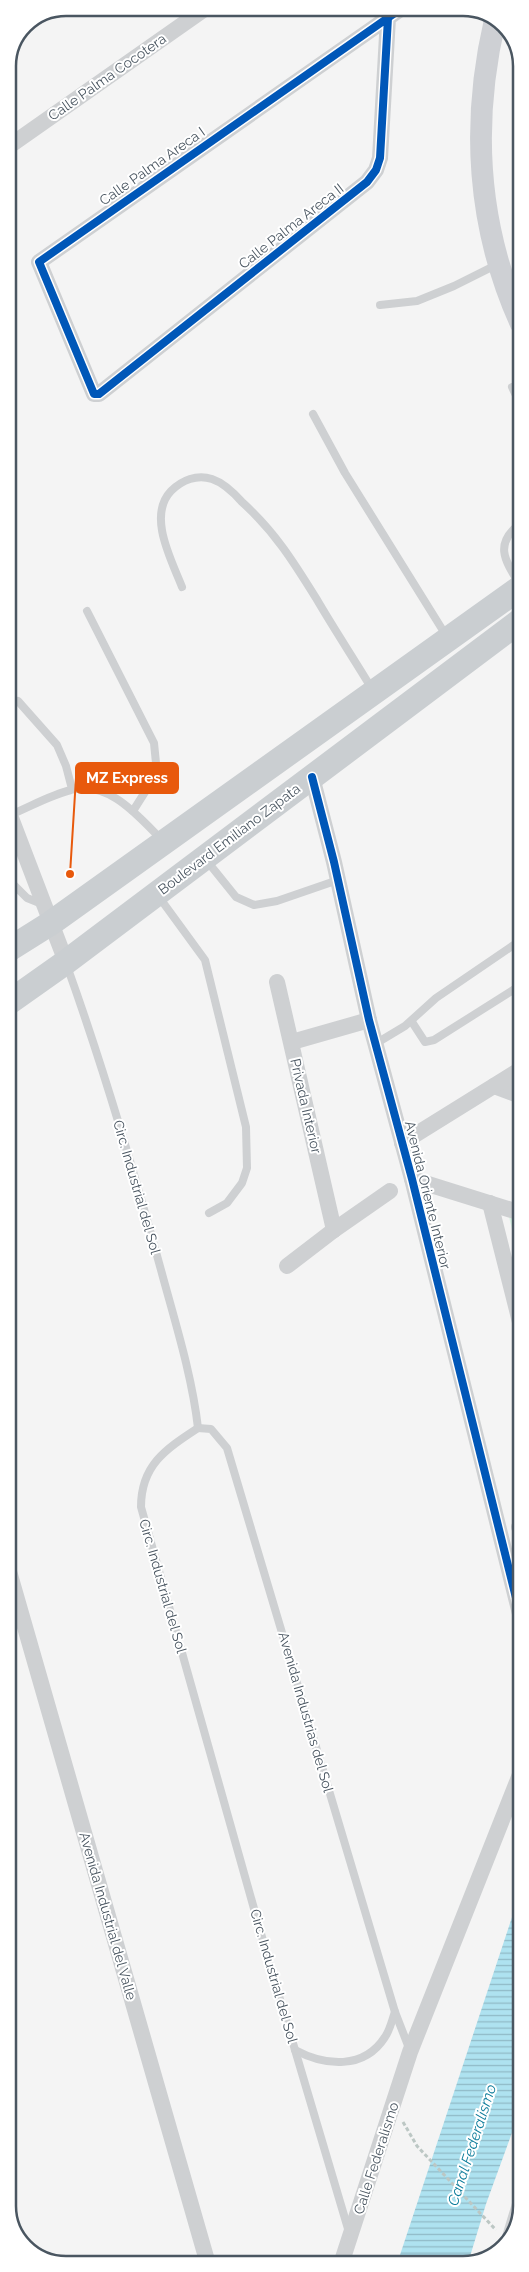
<svg xmlns="http://www.w3.org/2000/svg" width="529" height="2272" viewBox="0 0 529 2272" font-family="Raleway,sans-serif">
<defs>
<pattern id="water-rules" width="6" height="5" patternUnits="userSpaceOnUse" patternTransform="scale(1.25)"><rect width="6" height="5" fill="#aee2f0"/><path d="M0 2.5h6" fill="none" stroke="#90bac6"/></pattern>
</defs>
<rect width="100%" height="100%" fill="#f4f4f4"/>
<!-- park -->
<path fill="#d9f2e3" d="M509,1217L521,1221V1247L516,1246Z"/>
<!-- water -->
<g fill="url(#water-rules)">
<path d="M520,105L521,222L518,215L517,115Z"/>
<path d="M521,1890V2108L486,2204L468,2263L397,2264Z"/>
</g>
<g fill="none" stroke-linecap="round" stroke-linejoin="round">
<!-- path -->
<path stroke="#bcc7c4" stroke-width="3" stroke-dasharray="4 2.5" stroke-linecap="butt" d="M403,2122L417,2146L496,2230"/>
<!-- lane -->
<g stroke="#ced0d2" stroke-width="8">
<path d="M380,305L417,301L454,286L498,264"/>
<path d="M512,387L521,406"/>
<path d="M313,414L345,473L447,637"/>
<path d="M519,583C504,560 494,543 521,523"/>
<path d="M182,587C172,561 147,516 171,491C182,480 197,474 212,479C224,483 234,493 242,502C275,532 293,561 316,598C334,629 354,659 372,689"/>
<path d="M87,611L154,743L157,773L133,811"/>
<path d="M18,701L57,745L66,766L72,789"/>
<path d="M10,815C30,807 50,795 71,790C109,780 138,816 162,840"/>
<path d="M207,861L236,897L254,905L277,901L338,880"/>
<path d="M8,879L27,898L42,904"/>
<path d="M159,897L205,960L246,1127L247,1168L242,1183L227,1203L209,1213"/>
<path d="M67,966C103,1066 133,1168 161,1270C175,1322 192,1375 198,1428"/>
<path d="M412,1022L425,1042L434,1040L521,985"/>
<path d="M375,1044L405,1026L436,998L521,940"/>
<path d="M198,1428C166,1449 141,1465 141,1507L271,1969L349,2232"/>
<path d="M198,1428L211,1429L227,1448L395,2012L409,2048"/>
<path d="M295,2050C325,2066 364,2070 385,2037C390,2030 392,2020 395,2012"/>
<path d="M508,2242L505,2240L521,2187"/>
</g>
<!-- street -->
<g stroke="#ced0d2" stroke-width="16">
<path d="M388,18L380,158L376,170L367,182L99,394H94L39,262L402,8"/>
<path d="M8,147L206,8"/>
<path d="M312,777L334,862L369,1020L412,1179L521,1618"/>
<path d="M8,810L66,962"/>
<path d="M277,982L334,1230"/>
<path d="M292,1042L369,1020"/>
<path d="M494,1086L521,1096"/>
<path d="M402,1143L521,1069"/>
<path d="M412,1179L521,1213"/>
<path d="M490,1203L521,1326"/>
<path d="M287,1266L334,1230L390,1191"/>
<path d="M519,1527L521,1526"/>
<path d="M8,1568L208,2264"/>
<path d="M341,2264L410,2052L521,1772"/>
</g>
<!-- secondary -->
<path stroke="#ced0d4" stroke-width="22" d="M495,20C471,123 477,227 521,324"/>
<!-- primary -->
<g stroke="#caced1" stroke-width="25">
<path d="M8,950L51,923L521,587"/>
<path d="M8,1003L66,962L521,620"/>
</g>
<!-- cycleway casing -->
<g stroke="#fff" stroke-width="11">
<g id="cycleway">
<path d="M388,18L380,158L376,170L367,182L99,394H94L39,262L402,8"/>
<path d="M312,777L334,862L369,1020L412,1179L521,1618"/>
</g>
</g>
<!-- cycleway -->
<use href="#cycleway" stroke="#0057b8" stroke-width="8"/>
</g>
<g text-anchor="middle" stroke-width="4" stroke-linejoin="round" paint-order="stroke">
<!-- street labels -->
<g font-size="14" fill="#4a5661" stroke="#fff">
<text transform="translate(107 77) rotate(-35)" y="5">Calle Palma Cocotera</text>
<text transform="translate(152 166) rotate(-35)" y="5">Calle Palma Areca I</text>
<text transform="translate(291 226) rotate(-38)" y="5">Calle Palma Areca II</text>
<text transform="translate(229 839) rotate(-37)" y="5">Boulevard Emiliano Zapata</text>
<text transform="translate(306 1106) rotate(77)" y="5">Privada Interior</text>
<text transform="translate(137 1187) rotate(74)" y="5">Circ. Industrial del Sol</text>
<text transform="translate(428 1195) rotate(76)" y="5">Avenida Oriente Interior</text>
<text transform="translate(163 1586) rotate(74)" y="5">Circ. Industrial del Sol</text>
<text transform="translate(306 1712) rotate(74)" y="5">Avenida Industrias del Sol</text>
<text transform="translate(108 1916) rotate(74)" y="5">Avenida Industrial del Valle</text>
<text transform="translate(274 1976) rotate(74)" y="5">Circ. Industrial del Sol</text>
<text transform="translate(376 2158) rotate(-72)" y="5">Calle Federalismo</text>
</g>
<!-- water labels -->
<g font-size="15" font-style="italic" fill="#0c7c9b" stroke="#fff">
<text transform="translate(472 2145) rotate(-72)" y="5">Canal Federalismo</text>
</g>
</g>
<!-- crop -->
<path d="M0 0H529V2272H0ZM66 16H463A50 50 0 0 1 513 66V2206A50 50 0 0 1 463 2256H66A50 50 0 0 1 16 2206V66A50 50 0 0 1 66 16Z" fill="#fff" fill-rule="evenodd"/>
<path fill="none" stroke="#4a5661" stroke-width="2.5" d="M66 16H463A50 50 0 0 1 513 66V2206A50 50 0 0 1 463 2256H66A50 50 0 0 1 16 2206V66A50 50 0 0 1 66 16Z"/>
<!-- callouts -->
<path fill="none" stroke="#e8590c" stroke-width="2" d="M70 874L76 778"/>
<circle fill="#e8590c" stroke="#fff" stroke-width="2" cx="70" cy="874" r="5"/>
<rect fill="#e8590c" stroke="#e8590c" stroke-width="2" x="76" y="763" width="102" height="30" rx="5"/>
<g font-size="15" text-anchor="middle" font-weight="bold" fill="#fff">
<text x="127" y="783">MZ Express</text>
</g>
</svg>
